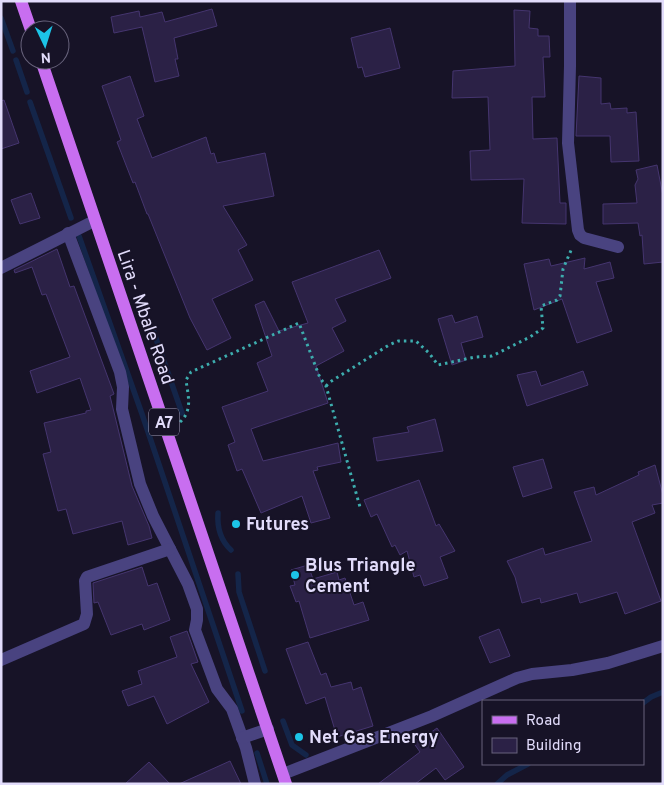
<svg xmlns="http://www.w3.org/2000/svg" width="664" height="785" viewBox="0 0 664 785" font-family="Overpass,sans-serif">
<rect width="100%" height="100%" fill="#171327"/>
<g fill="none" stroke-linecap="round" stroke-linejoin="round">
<!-- stream -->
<g stroke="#142549" stroke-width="5.5">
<path d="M1,18L13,51"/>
<path d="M16,60L27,92"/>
<path d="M30,102L71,218"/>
<path d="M79,236L142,414L242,711"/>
<path d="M153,330L182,413"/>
<path d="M218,513C217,528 220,540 231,550"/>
<path d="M238,574L239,592L265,671"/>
<path d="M643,703L651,697L663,692"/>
<path d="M283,721L292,745L306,755"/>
<path d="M257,753L267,784"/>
<path d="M497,784L507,775L528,764"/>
</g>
</g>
<!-- building -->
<g fill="#2b2146" stroke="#45356f">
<path d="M212,9L217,26L174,38L178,59H175L179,76L155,82L142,27L114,33L111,17L139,11L140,17L162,12L165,22Z"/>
<path d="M514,10L530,11L529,28L538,29V36H549L550,57H543L545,97H532L533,139L557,138L560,203H566V224L522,223L524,179L471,180L470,151L490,150L488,97L452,98L453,71L515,66Z"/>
<path d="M390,28L400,68L365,77L362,67L358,68L351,38Z"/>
<path d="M130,76L144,116L137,119L152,158L206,137L211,154L214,153L217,163L265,153L274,196L223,206L247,245L238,250L253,280L212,299L231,338L207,350L190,318L148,214H147L135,182L133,183L117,142L121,140L102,86Z"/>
<path d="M579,76L601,78V104L610,103L611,109L627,108V113L636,112L639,161L611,162L610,136H576Z"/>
<path d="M4,100L19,143L1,149V101Z"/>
<path d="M657,165L663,196V262L644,264L642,235L640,236L638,223L603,224V204L637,203L635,185L638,179L636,170Z"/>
<path d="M31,193L40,218L20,224L11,200Z"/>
<path d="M57,249L70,287L74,286L114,394L110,396L132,486L149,526L152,538L128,545L122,521L73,534L66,509L58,511L43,454L51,452L44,423L86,413V411L91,410L80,378L37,393L30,371L70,357L46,294L42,295L32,267L15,273L14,270Z"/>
<path d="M379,250L391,278L335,299L346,321L332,328L344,351L316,366L328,403L251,429L263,461L338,443L341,462L317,467L318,470L313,471L330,518L311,523L302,496L261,513L242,469L237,471L228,445L235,442L222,407L268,391L257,363L272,356L255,305L264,301L279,331L308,323L292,282Z"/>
<path d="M585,258L584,269L610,262L614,278L596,282L612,331L577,343L562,299L534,310L524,264L549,259L551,266Z"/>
<path d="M452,315L455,323L477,316L483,337L461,343L466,360L452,365L438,319Z"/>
<path d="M536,371L541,386L583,371L588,385L527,406L517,375Z"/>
<path d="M435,419L443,451L377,461L373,438L409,432L407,427Z"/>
<path d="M543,459L552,488L523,497L513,467Z"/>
<path d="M655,465L663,495V503L652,505L655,513L632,522L661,601L625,614L617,592L580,603L577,593L541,603L540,598L522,603L515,577L507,561L543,548L545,555L592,541L574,492L594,487L596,495L639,475L638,472Z"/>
<path d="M419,480L436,526L439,524L455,551L440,557L448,578L424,586L420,575L414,577L407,551L400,555L395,545L392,547L377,514L371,517L364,500Z"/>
<path d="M308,565L313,579L337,572L339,580L345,578L354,605L363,602L369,620L310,638L299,601L296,602L290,586L295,585L291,570Z"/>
<path d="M142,567L148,586L157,583L170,620L144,630L142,624L111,635L98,602L94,603L93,583Z"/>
<path d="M499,629L510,656L490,663L479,637Z"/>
<path d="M187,631L198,662L191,664L209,702L167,724L154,696L128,706L122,691L142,684L138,671L177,657L170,637Z"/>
<path d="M308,642L321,675L326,673L331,687L351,682L353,690L361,687L373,726L337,737L325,697L306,704L286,649Z"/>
<path d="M437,728L464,767L445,780L436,768L415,784H378L420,752L413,742L429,731L430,733Z"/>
<path d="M230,761L241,784H179Z"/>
<path d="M149,762L170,784H125Z"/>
</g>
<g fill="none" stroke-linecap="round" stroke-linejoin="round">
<!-- path -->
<g stroke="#3dadae" stroke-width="3" stroke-dasharray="2.5 4" stroke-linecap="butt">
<path d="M326,386L330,382L389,345L398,341H416L429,353L438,365L475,357L492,356L530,337L543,328L541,306L557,300L560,296L563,269L572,248"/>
<path d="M180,422C193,410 188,396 186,380L191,372L299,323L320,378L326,386L360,507"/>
</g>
<!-- minor -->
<g stroke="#494380" stroke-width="12">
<path d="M570,1V66L568,143L578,230L580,235L584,238L618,247"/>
<path d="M68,233L120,372L123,387L122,409L140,484L153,516L188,584L197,609V620L195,630L217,689L232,709L246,748L255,784"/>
<path d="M1,268L94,221"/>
<path d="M1,660L84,624L87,614L85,581L87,577L170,549"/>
<path d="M242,738L268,729"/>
<path d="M283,774L432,716L517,678L532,674L572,670L608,663L663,646"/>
</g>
<!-- major -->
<g stroke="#c86ef0" stroke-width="12">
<path d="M21,1L31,30"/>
<path d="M41,60L286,784"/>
</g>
</g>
<!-- markers -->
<g fill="#1cc4e7" stroke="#171327" stroke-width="2">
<circle cx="236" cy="524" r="5"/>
<circle cx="295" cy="575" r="5"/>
<circle cx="299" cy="737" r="5"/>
</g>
<g text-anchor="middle" stroke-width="4" stroke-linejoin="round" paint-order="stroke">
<!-- shield labels -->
<rect fill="#171327" stroke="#a5a0bb" stroke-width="1" x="149" y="408.5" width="30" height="27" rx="4"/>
<g font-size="16" font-weight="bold" fill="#e2dcfb">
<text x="164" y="428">A7</text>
</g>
<!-- street labels -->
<g font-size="18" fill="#e2dcfb" stroke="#171327">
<text transform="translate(146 317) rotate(71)" y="6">Lira - Mbale Road</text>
</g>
<!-- poi labels -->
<g font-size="18" font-weight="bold" fill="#e2dcfb" stroke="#171327" text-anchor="start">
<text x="246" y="530">Futures</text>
<text x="305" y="571">Blus Triangle<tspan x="305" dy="21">Cement</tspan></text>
<text x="309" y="743">Net Gas Energy</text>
</g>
</g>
<!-- border -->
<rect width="664" height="785" fill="none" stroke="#e2dcfb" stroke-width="5"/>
<!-- legend -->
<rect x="482" y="700" width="162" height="65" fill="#171327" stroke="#68637c"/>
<rect x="492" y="716" width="25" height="8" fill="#c86ef0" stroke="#68637c"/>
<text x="526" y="725" font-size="15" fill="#e2dcfb">Road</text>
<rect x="492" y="738" width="25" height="15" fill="#2b2146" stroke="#68637c"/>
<text x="526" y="750" font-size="15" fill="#e2dcfb">Building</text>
<!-- north arrow -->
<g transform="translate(45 45) rotate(176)"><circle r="24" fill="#171327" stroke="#68637c"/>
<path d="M0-4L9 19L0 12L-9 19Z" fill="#1cc4e7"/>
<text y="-8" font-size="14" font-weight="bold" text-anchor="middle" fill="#e2dcfb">N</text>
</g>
</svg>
